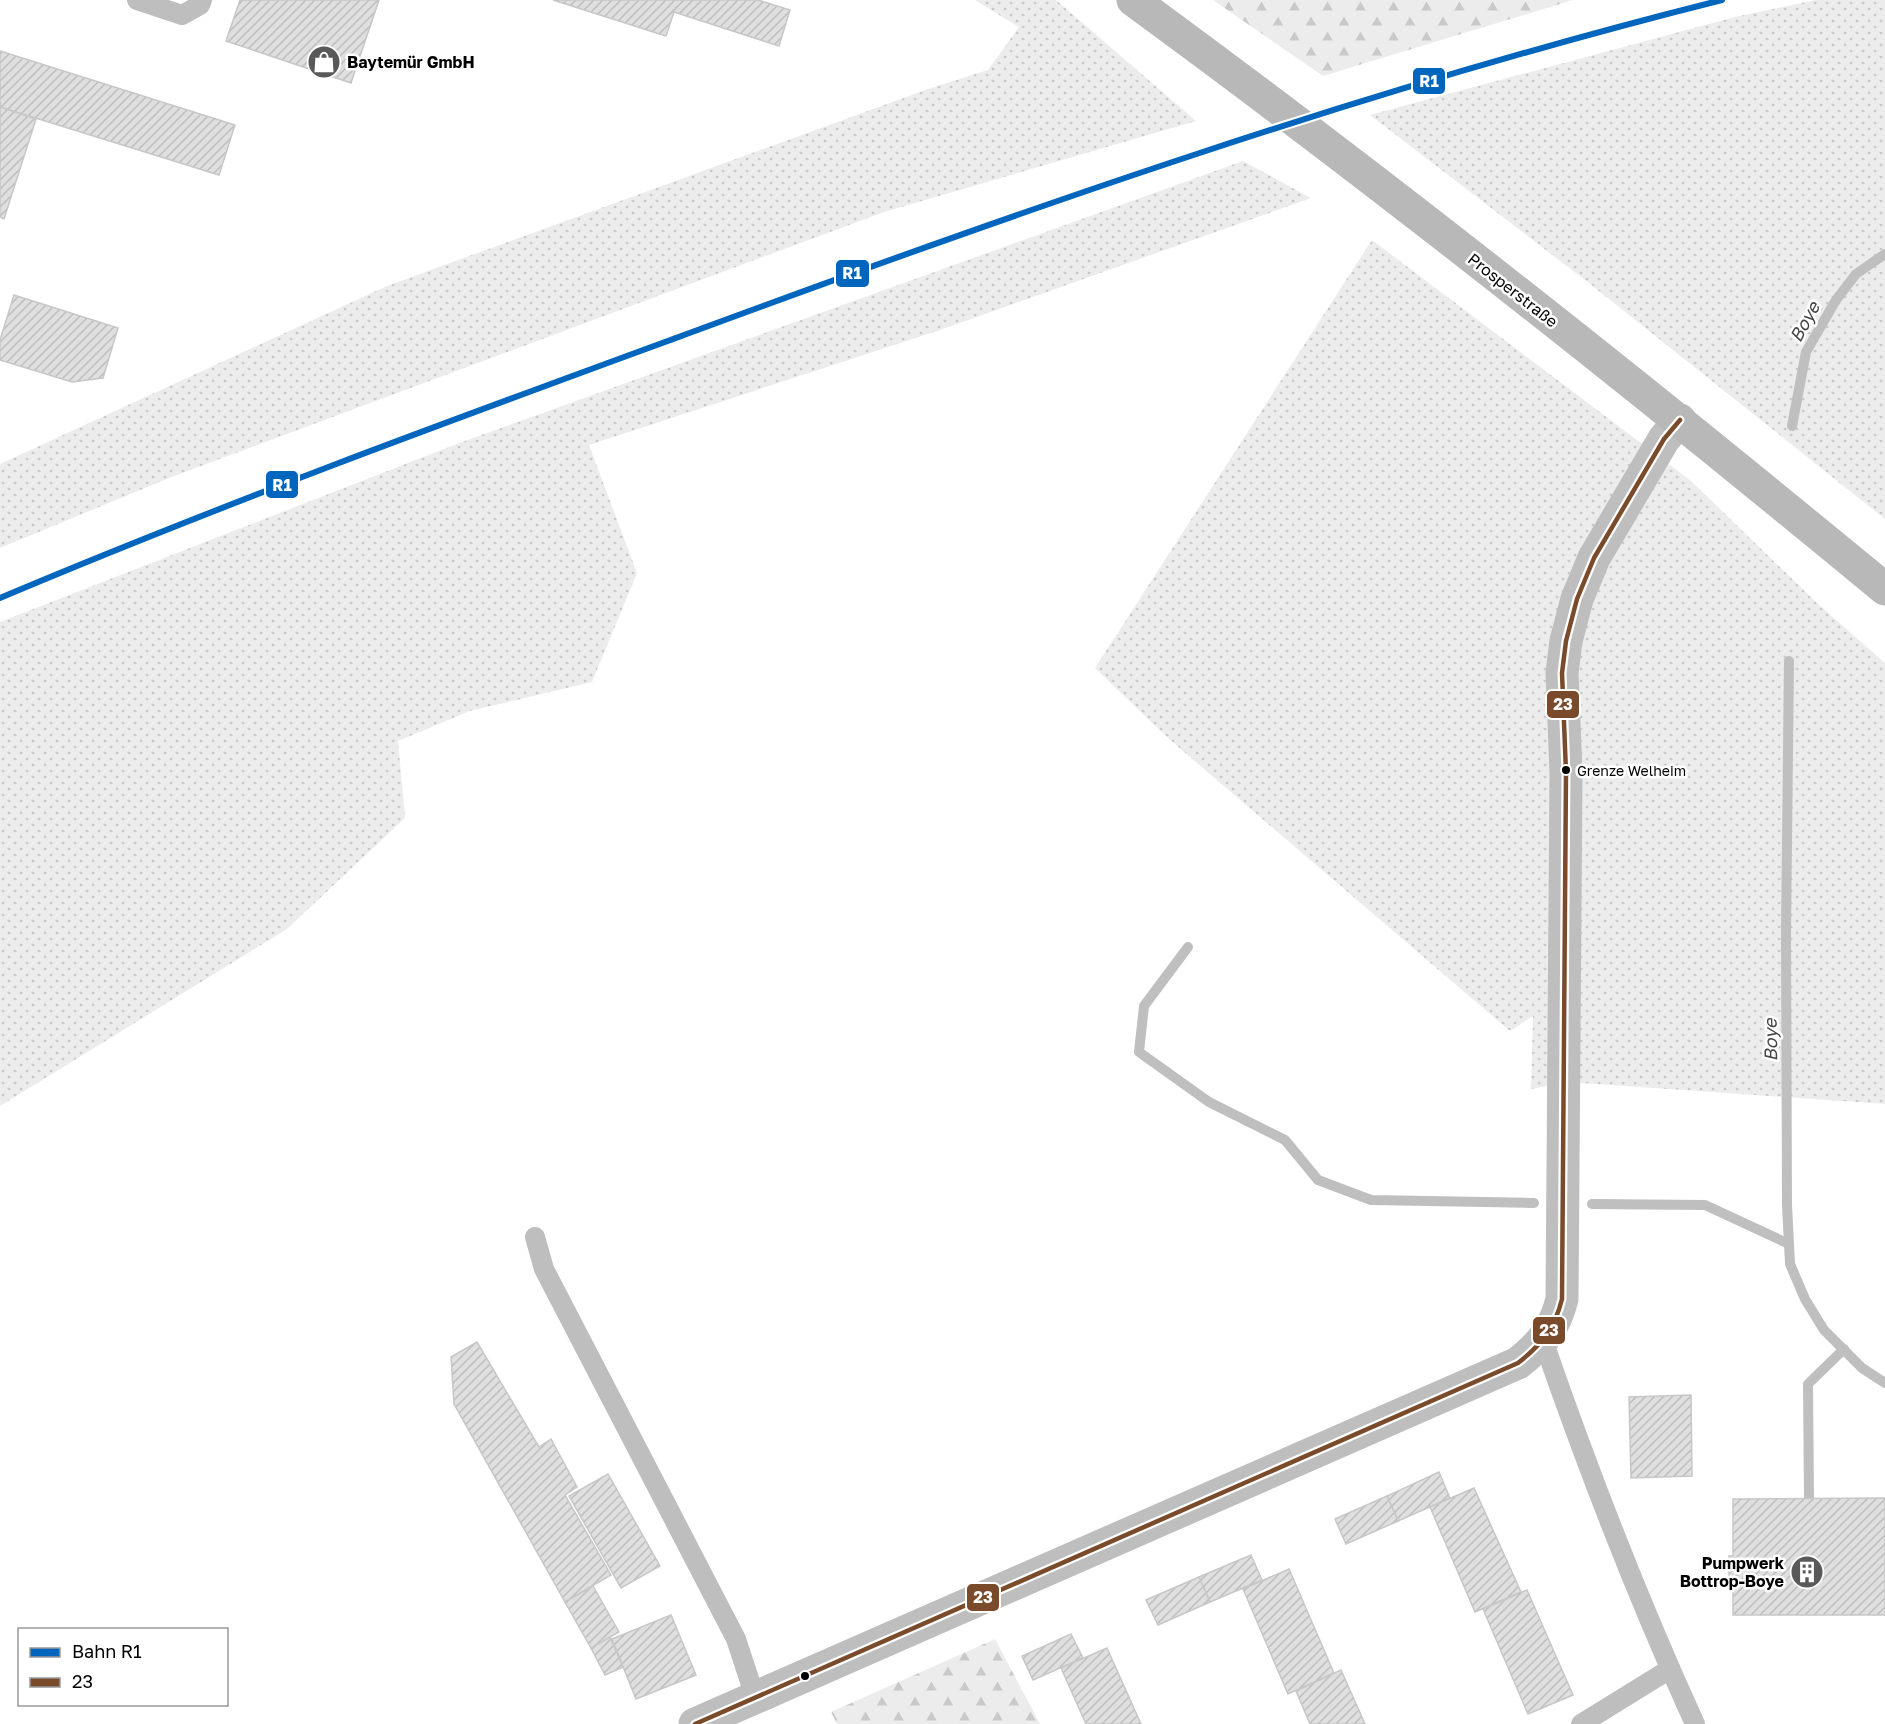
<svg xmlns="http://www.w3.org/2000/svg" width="1885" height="1724" viewBox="0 0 1885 1724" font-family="'Golos Text',sans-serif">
<defs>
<pattern id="grass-dots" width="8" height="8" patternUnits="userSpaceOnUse" patternTransform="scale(1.5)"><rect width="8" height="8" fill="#ececec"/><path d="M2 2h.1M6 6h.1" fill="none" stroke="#c9c9c9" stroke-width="1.8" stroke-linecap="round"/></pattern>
<pattern id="forest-firs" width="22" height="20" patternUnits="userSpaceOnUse" patternTransform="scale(1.5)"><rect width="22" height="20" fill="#ececec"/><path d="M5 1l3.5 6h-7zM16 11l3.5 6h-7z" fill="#c9c9c9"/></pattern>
<pattern id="building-hatch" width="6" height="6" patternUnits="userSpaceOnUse" patternTransform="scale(1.5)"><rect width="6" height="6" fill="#dfdfdf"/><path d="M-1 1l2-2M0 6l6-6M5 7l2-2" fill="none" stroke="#bebebe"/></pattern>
</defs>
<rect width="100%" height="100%" fill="#fff"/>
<!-- grass -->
<g fill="url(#grass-dots)">
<path d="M975,0H1056L1196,121L884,212L174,476L0,548V464L387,286L931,88L988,70L1019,27Z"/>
<path d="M1816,0H1885V519L1585,280L1370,115L1735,17Z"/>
<path d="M1243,161L1311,198L940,330L589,445L637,573L592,682L470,711L398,741L405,818L287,929L0,1106V622L462,442Z"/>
<path d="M1372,240L1691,481L1818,604L1885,663V1104L1568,1082L1531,1089L1533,1016L1510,1031L1169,739L1095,668Z"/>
</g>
<!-- forest -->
<g fill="url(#forest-firs)">
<path d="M1213,0H1573L1323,76Z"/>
<path d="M995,1639L1040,1724H837L831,1712Z"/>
</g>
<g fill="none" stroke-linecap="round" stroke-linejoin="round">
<!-- stream -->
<g stroke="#bfbfbf" stroke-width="10">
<path d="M1792,426L1806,352L1836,300L1856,274L1885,254"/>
<path d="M1789,661L1786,932L1787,1205L1790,1264L1805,1299L1824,1330L1862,1368L1885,1383"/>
<path d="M1188,947L1144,1006L1139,1052L1209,1102L1285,1140L1318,1180L1371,1200L1534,1203"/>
<path d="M1592,1204L1705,1205L1789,1244"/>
<path d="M1809,1499L1808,1384L1844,1349"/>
</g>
</g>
<!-- building -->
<g fill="url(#building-hatch)" stroke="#c7c7c7" stroke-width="1.5">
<path d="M240,0H379L351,83L226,41Z"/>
<path d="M553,0H758L790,10L779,46L674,12L666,36Z"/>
<path d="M0,51L235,125L219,175L0,107Z"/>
<path d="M0,107L36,119L4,219L0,217Z"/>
<path d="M14,295L118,328L103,378L72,382L0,360V340Z"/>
<path d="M477,1342L539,1447L551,1439L577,1487L565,1495L611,1575L565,1602L454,1404L451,1357Z"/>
<path d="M1691,1395L1692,1476L1631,1478L1629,1397Z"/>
<path d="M1439,1472L1450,1498L1398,1521L1387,1496Z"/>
<path d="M608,1474L660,1566L621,1588L569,1496Z"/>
<path d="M1474,1488L1521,1592L1475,1612L1430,1507Z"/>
<path d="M1387,1496L1398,1521L1346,1544L1335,1519Z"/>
<path d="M1885,1498V1615H1733V1588H1729V1556H1733V1499Z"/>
<path d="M1251,1555L1262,1580L1210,1602L1199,1577Z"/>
<path d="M1289,1569L1334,1673L1288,1694L1243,1589Z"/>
<path d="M1199,1577L1210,1602L1158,1625L1146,1600Z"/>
<path d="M593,1586L619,1632L591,1648L565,1602Z"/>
<path d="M1527,1590L1573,1695L1528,1714L1483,1609Z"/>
<path d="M671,1615L696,1675L636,1699L612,1639Z"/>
<path d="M1071,1634L1083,1658L1033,1680L1022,1656Z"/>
<path d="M610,1637L623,1667L605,1675L591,1648Z"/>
<path d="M1107,1648L1141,1724H1086L1061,1668Z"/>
<path d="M1341,1670L1365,1724H1310L1296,1691Z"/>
</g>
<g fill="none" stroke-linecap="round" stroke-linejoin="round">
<!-- service -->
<g stroke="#bebebe" stroke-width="20">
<path d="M137,0L182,15L200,5L202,0"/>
<path d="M535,1237L544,1269L736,1639L755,1697"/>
<path d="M1543,1340C1588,1470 1638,1599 1695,1724"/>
<path d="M1581,1724L1670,1669"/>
</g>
<!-- minor -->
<path stroke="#bebebe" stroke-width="33" d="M695,1724L1518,1363C1541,1345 1555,1328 1562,1299L1566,772L1562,673L1566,641L1577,599L1594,558L1664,439L1680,420"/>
<!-- secondary -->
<path stroke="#b8b8b8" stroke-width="33" d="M1133,0C1390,188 1639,386 1885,589"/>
<!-- bus-1 casing -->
<g stroke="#fff" stroke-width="9">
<path id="bus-1" d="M695,1724L1518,1363C1541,1345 1555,1328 1562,1299L1566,772L1562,673L1566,641L1577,599L1594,558L1664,439L1680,420"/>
</g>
<!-- bus-1 -->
<use href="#bus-1" stroke="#7a4b2a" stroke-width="4.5"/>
<!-- rail-1 casing -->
<g stroke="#fff" stroke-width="10">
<path id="rail-1" d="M0,598C225,503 455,419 684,335C1025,209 1370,88 1722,0"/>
</g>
<!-- rail-1 -->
<use href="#rail-1" stroke="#0065bd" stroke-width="6"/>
</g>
<!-- icons -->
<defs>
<g id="shop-disc" transform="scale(1.725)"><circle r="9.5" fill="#595959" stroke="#fff"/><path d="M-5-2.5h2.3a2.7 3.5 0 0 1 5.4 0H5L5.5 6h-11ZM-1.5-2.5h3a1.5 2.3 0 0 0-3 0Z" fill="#fff"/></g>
<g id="building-disc" transform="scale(1.725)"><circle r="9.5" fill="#595959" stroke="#fff"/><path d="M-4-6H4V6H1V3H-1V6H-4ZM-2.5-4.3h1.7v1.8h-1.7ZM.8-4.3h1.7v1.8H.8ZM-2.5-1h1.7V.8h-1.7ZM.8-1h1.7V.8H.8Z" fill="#fff"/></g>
</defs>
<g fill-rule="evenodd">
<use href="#shop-disc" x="324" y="62"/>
<use href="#building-disc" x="1807" y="1572"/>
</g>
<!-- markers -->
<g fill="#000" stroke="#fff" stroke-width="2">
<circle cx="1566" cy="770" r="5"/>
<circle cx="805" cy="1676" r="5"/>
</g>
<g text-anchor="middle" stroke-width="5" stroke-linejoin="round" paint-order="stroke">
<!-- bus labels -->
<g font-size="14" fill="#000" stroke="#fff" text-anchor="start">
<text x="1577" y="776">Grenze Welheim</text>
</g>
<!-- poi labels -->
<g font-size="16" font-weight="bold" fill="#000" stroke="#fff" text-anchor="start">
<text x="347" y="68">Baytemür GmbH</text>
<text x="1784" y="1569" text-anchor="end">Pumpwerk<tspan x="1784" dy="18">Bottrop-Boye</tspan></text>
</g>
<!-- street labels -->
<g font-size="16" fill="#000" stroke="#fff">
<text transform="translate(1513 290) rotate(38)" y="6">Prosperstraße</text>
</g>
<!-- water labels -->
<g font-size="18" font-style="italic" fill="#444" stroke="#fff">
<text transform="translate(1805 322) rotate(-61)" y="6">Boye</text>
<text transform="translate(1771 1040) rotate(-91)" y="6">Boye</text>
</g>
</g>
<g stroke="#fff" stroke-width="2">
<rect x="1412" y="67" width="34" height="28" rx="6" fill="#0065bd"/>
<rect x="835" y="259" width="35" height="29" rx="6" fill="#0065bd"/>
<rect x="265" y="470" width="34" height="29" rx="6" fill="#0065bd"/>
<rect x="1546" y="690" width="34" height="29" rx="6" fill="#7a4b2a"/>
<rect x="1532" y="1316" width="34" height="29" rx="6" fill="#7a4b2a"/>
<rect x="966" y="1583" width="34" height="29" rx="6" fill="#7a4b2a"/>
</g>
<g font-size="16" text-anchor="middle" font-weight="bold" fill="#fff">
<text x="1429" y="87">R1</text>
<text x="852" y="279">R1</text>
<text x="282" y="491">R1</text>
<text x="1563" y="710">23</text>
<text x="1549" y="1336">23</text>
<text x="983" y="1603">23</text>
</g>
<!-- legend -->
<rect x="18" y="1628" width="210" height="78" fill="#ffffff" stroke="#999999" stroke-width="1.5"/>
<rect x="30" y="1648" width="30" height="9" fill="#0065bd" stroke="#999999" stroke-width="1.5"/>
<text x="72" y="1658" font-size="18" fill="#000000">Bahn R1</text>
<rect x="30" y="1678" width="30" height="9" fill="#7a4b2a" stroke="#999999" stroke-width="1.5"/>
<text x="72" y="1688" font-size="18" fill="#000000">23</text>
</svg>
